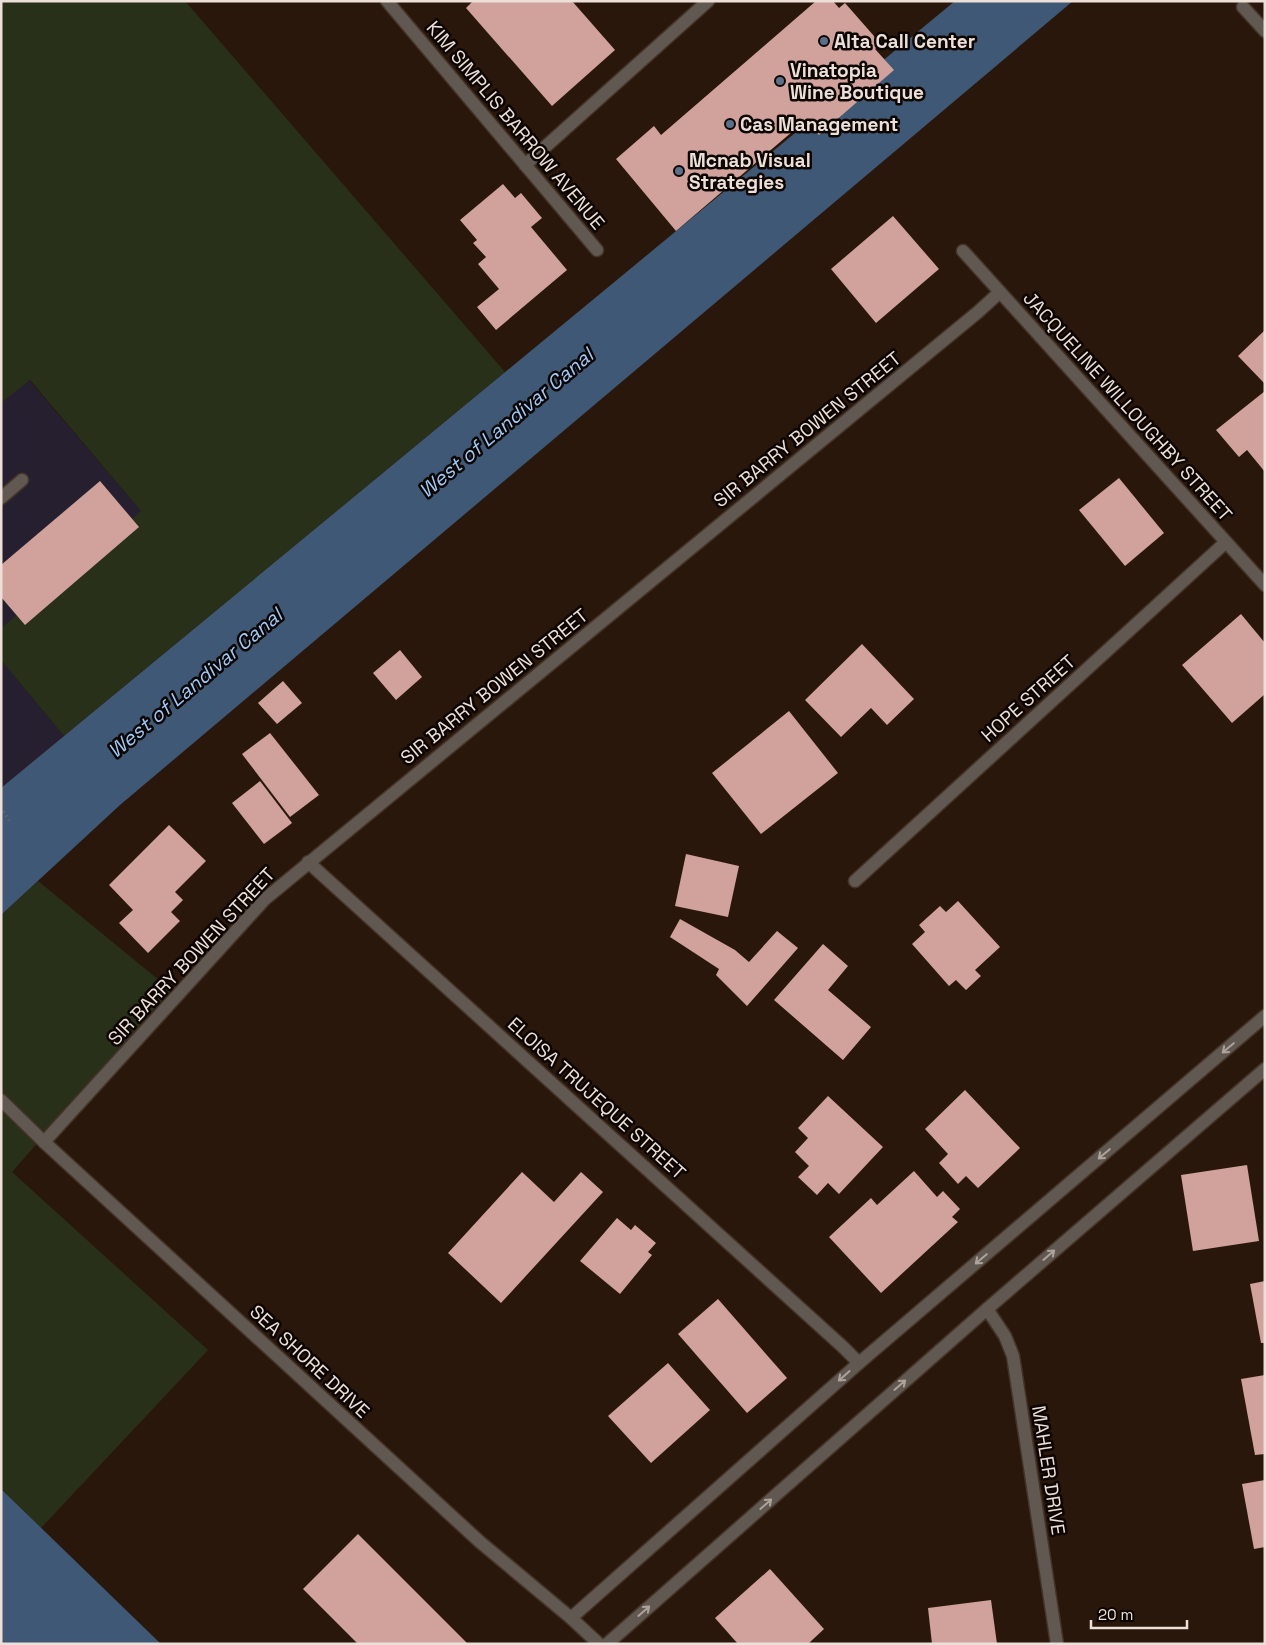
<svg xmlns="http://www.w3.org/2000/svg" width="1266" height="1645" viewBox="0 0 1266 1645" font-family="'Space Grotesk',sans-serif">
<rect width="100%" height="100%" fill="#29170b"/>
<!-- education -->
<g fill="#261f2f">
<path d="M29,380L141,511L1,628V403Z"/>
<path d="M1,660L64,736L1,788Z"/>
</g>
<!-- green -->
<g fill="#293019">
<path d="M1,1H185L505,372L64,736L1,660V628L141,511L30,380L1,403Z"/>
<path d="M38,881L171,990L12,1172L208,1350L41,1528L1,1489V915Z"/>
</g>
<!-- water -->
<g fill="#3f5875">
<path d="M955,1H1073L120,805L1,915V788Z"/>
<path d="M1,1489L161,1644H1Z"/>
</g>
<!-- building -->
<g fill="#d0a29b">
<path d="M473,1H572L615,50L552,106L466,8Z"/>
<path d="M816,1H833L839,8L845,3L881,44L875,49L894,70L819,135L806,120L676,231L616,159L654,126L661,135Z"/>
<path d="M503,184L515,198L521,193L542,218L531,227L567,270L496,330L477,307L499,289L478,264L486,257L473,243L477,240L460,220Z"/>
<path d="M893,216L939,269L876,323L831,269Z"/>
<path d="M1265,330V384L1238,356Z"/>
<path d="M1265,391V472L1247,450L1239,457L1216,430Z"/>
<path d="M1119,478L1164,533L1125,566L1079,510Z"/>
<path d="M100,481L139,527L25,625L1,597V565Z"/>
<path d="M1241,614L1265,643V694L1232,723L1182,665Z"/>
<path d="M862,644L914,699L887,725L871,708L841,737L805,700Z"/>
<path d="M400,650L422,677L396,700L373,673Z"/>
<path d="M283,681L302,703L277,724L258,703Z"/>
<path d="M789,711L838,773L761,834L712,773Z"/>
<path d="M270,733L319,795L290,817L242,754Z"/>
<path d="M260,781L292,823L264,844L232,803Z"/>
<path d="M169,825L206,861L175,892L183,900L171,912L180,921L148,953L119,923L133,910L109,885Z"/>
<path d="M686,854L739,866L728,917L675,906Z"/>
<path d="M958,901L1000,947L975,970L981,976L966,990L956,980L949,986L912,944L925,932L919,925L940,906L946,912Z"/>
<path d="M680,919L735,950L749,962L777,931L798,948L747,1006L716,975L719,969L670,937Z"/>
<path d="M823,944L848,966L828,990L871,1027L843,1060L774,1000Z"/>
<path d="M965,1090L1020,1148L978,1188L966,1176L958,1184L939,1163L948,1154L925,1129Z"/>
<path d="M828,1096L883,1147L839,1194L828,1183L817,1195L798,1177L809,1166L795,1152L808,1138L798,1128Z"/>
<path d="M1247,1165L1259,1241L1193,1251L1181,1175Z"/>
<path d="M914,1171L937,1197L943,1191L960,1209L952,1217L958,1222L881,1293L829,1237L871,1198L877,1205Z"/>
<path d="M522,1172L554,1202L581,1172L603,1192L501,1303L448,1253Z"/>
<path d="M617,1218L631,1230L635,1225L656,1243L648,1252L652,1255L620,1294L580,1261Z"/>
<path d="M1265,1281V1343H1261L1250,1284Z"/>
<path d="M718,1299L787,1378L747,1413L678,1334Z"/>
<path d="M668,1363L710,1410L651,1463L608,1416Z"/>
<path d="M1265,1375V1454L1255,1455L1241,1379Z"/>
<path d="M1265,1480V1547L1254,1549L1242,1484Z"/>
<path d="M358,1534L468,1644H358L303,1589Z"/>
<path d="M770,1569L824,1629L808,1644H738L715,1618Z"/>
<path d="M991,1600L997,1644H932L928,1608Z"/>
</g>
<g fill="none" stroke-linecap="round" stroke-linejoin="round">
<!-- service casing -->
<g stroke="#443328" stroke-width="15">
<path id="service" d="M1,498L22,480"/>
</g>
<!-- minor casing -->
<g stroke="#443328" stroke-width="15">
<g id="minor">
<path d="M387,1L597,250"/>
<path d="M1243,7L1265,31"/>
<path d="M525,165L708,1"/>
<path d="M963,251L1265,585"/>
<path d="M308,862L843,1347L859,1363"/>
<path d="M855,881L1226,542"/>
<path d="M1,1100L44,1142L480,1542L571,1618"/>
<path d="M44,1142L265,899L978,312L1000,292"/>
<path d="M987,1309L1005,1336L1013,1356L1057,1644"/>
</g>
</g>
<!-- tertiary casing -->
<g stroke="#443328" stroke-width="15">
<g id="tertiary">
<path d="M599,1644L571,1618L859,1363L1265,1016"/>
<path d="M607,1644L987,1309L1265,1069"/>
</g>
</g>
<!-- path -->
<path stroke="#75655a" stroke-width="3" stroke-dasharray="1 4" stroke-linecap="butt" d="M1,807L11,824"/>
<!-- service -->
<use href="#service" stroke="#615851" stroke-width="12"/>
<!-- minor -->
<use href="#minor" stroke="#615851" stroke-width="12"/>
<!-- tertiary -->
<use href="#tertiary" stroke="#615851" stroke-width="12"/>
</g>
<!-- one-way arrows -->
<defs><path id="oneway-shaft" d="M-6 0H5M1.5-3L5.5 0L1.5 3" fill="none" stroke-width="1.6" stroke-linecap="round" stroke-linejoin="round" transform="scale(1.25)"/></defs>
<g stroke="#aea39b">
<use href="#oneway-shaft" transform="translate(1228 1048) rotate(140)"/>
<use href="#oneway-shaft" transform="translate(1104 1154) rotate(140)"/>
<use href="#oneway-shaft" transform="translate(1049 1255) rotate(-41)"/>
<use href="#oneway-shaft" transform="translate(981 1259) rotate(140)"/>
<use href="#oneway-shaft" transform="translate(844 1376) rotate(138)"/>
<use href="#oneway-shaft" transform="translate(900 1385) rotate(-41)"/>
<use href="#oneway-shaft" transform="translate(766 1504) rotate(-41)"/>
<use href="#oneway-shaft" transform="translate(644 1611) rotate(-41)"/>
</g>
<!-- markers -->
<g fill="#5c6f8a" stroke="#0c0502" stroke-width="2">
<circle cx="824" cy="41" r="5"/>
<circle cx="780" cy="81" r="5"/>
<circle cx="730" cy="124" r="5"/>
<circle cx="679" cy="171" r="5"/>
</g>
<g text-anchor="middle" stroke-width="5" stroke-linejoin="round" paint-order="stroke">
<!-- poi labels -->
<g font-size="19" font-weight="bold" fill="#ede0d8" stroke="#0c0502" text-anchor="start">
<text x="834" y="48">Alta Call Center</text>
<text x="790" y="77">Vinatopia<tspan x="790" dy="22">Wine Boutique</tspan></text>
<text x="740" y="131">Cas Management</text>
<text x="689" y="167">Mcnab Visual<tspan x="689" dy="22">Strategies</tspan></text>
</g>
<!-- street labels -->
<g font-size="19" fill="#ede0d8" stroke="#0c0502">
<text transform="translate(516 125) rotate(50)" y="7">KIM SIMPLIS BARROW AVENUE</text>
<text transform="translate(1128 406) rotate(48)" y="7">JACQUELINE WILLOUGHBY STREET</text>
<text transform="translate(807 429) rotate(-39)" y="7">SIR BARRY BOWEN STREET</text>
<text transform="translate(494 686) rotate(-39)" y="7">SIR BARRY BOWEN STREET</text>
<text transform="translate(1028 698) rotate(-42)" y="7">HOPE STREET</text>
<text transform="translate(191 956) rotate(-47)" y="7">SIR BARRY BOWEN STREET</text>
<text transform="translate(597 1098) rotate(42)" y="7">ELOISA TRUJEQUE STREET</text>
<text transform="translate(310 1361) rotate(43)" y="7">SEA SHORE DRIVE</text>
<text transform="translate(1049 1470) rotate(81)" y="7">MAHLER DRIVE</text>
</g>
<!-- water labels -->
<g font-size="20" font-style="italic" fill="#9dcafd" stroke="#0c0502">
<text transform="translate(506 423) rotate(-40)" y="7">West of Landivar Canal</text>
<text transform="translate(195 683) rotate(-40)" y="7">West of Landivar Canal</text>
</g>
</g>
<!-- border -->
<rect width="1266" height="1645" fill="none" stroke="#ede0d8" stroke-width="5"/>
<!-- scale -->
<path d="M1091 1620v8h96v-8" fill="none" stroke="#ede0d8" stroke-width="2.5"/>
<text x="1098" y="1620" font-size="15" fill="#ede0d8" stroke="#0c0502" stroke-width="4" paint-order="stroke">20 m</text>
</svg>
